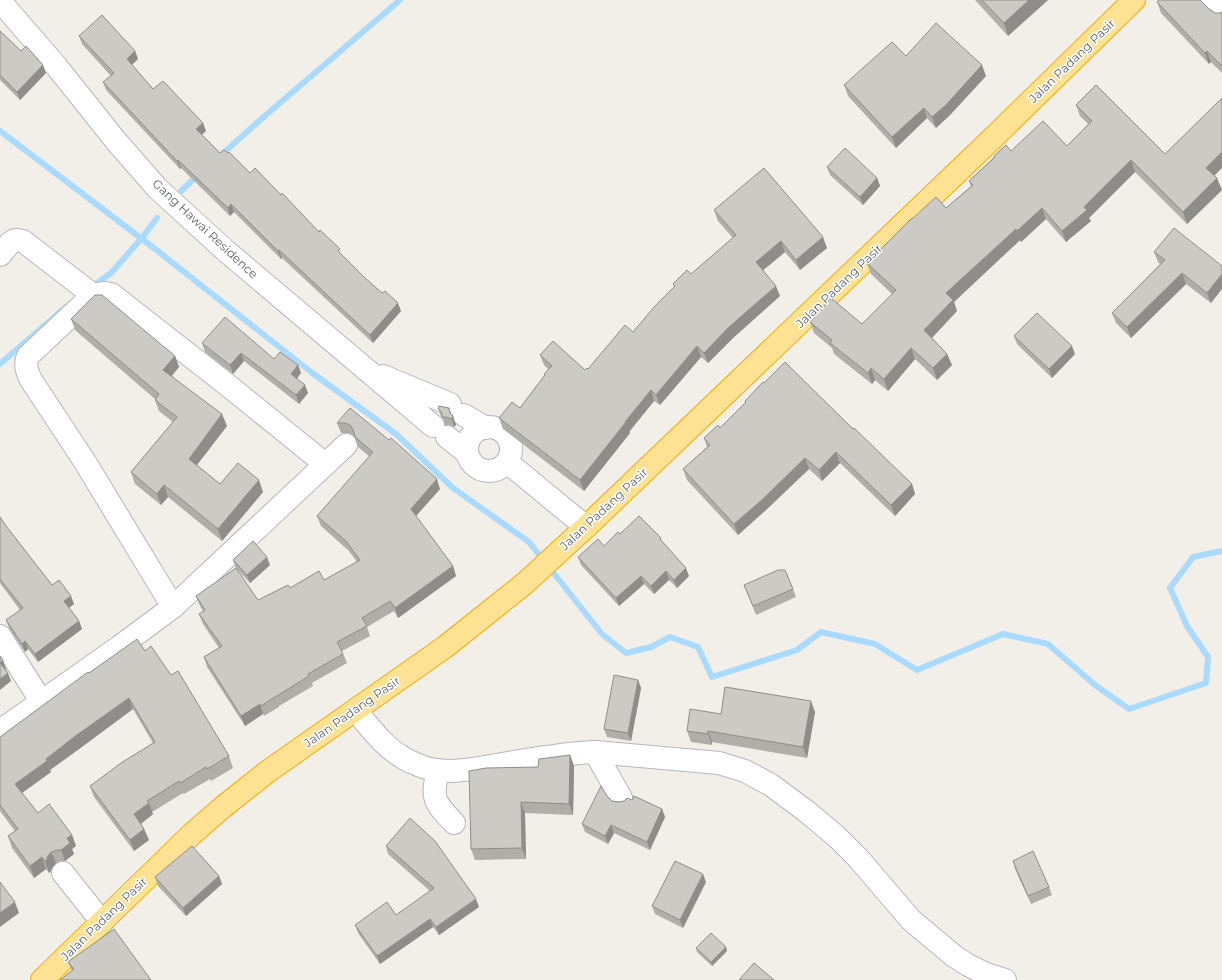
<svg xmlns="http://www.w3.org/2000/svg" width="1222" height="980" viewBox="0 0 1222 980" font-family="Montserrat,sans-serif">
<rect width="100%" height="100%" fill="#f1efe8"/>
<g fill="none" stroke-linecap="round" stroke-linejoin="round">
<!-- stream -->
<g stroke="#aadaff" stroke-width="6">
<path d="M0,131L150,245L311,372L396,434L453,488L529,542L602,634L626,653L651,647L670,637L698,647L712,677L797,650L821,632L875,644L917,670L1003,634L1048,644L1095,685L1129,709L1206,683L1208,657L1187,626L1170,588L1193,557L1222,551"/>
<path d="M220,156L267,114L400,0"/>
<path d="M181,191L198,175"/>
<path d="M92,287L111,273L141,239L157,218"/>
<path d="M0,364L66,307"/>
</g>
<!-- minor casing -->
<g stroke="#b5b8bc" stroke-width="24">
<g id="minor">
<path d="M1211,0L1222,12"/>
<path d="M0,1L57,67L116,141L158,189L226,251L433,426"/>
<path d="M0,255L10,243L15,240L23,241L93,295"/>
<path d="M383,376L450,404"/>
<path d="M464,415L486,428"/>
<circle cx="489" cy="449" r="22"/>
<path d="M447,437L467,453"/>
<path d="M507,462L586,527"/>
<path d="M173,607L85,462L31,380C27,372 24,364 28,356L93,295L103,293L111,294L230,387L325,464"/>
<path d="M0,636L41,701"/>
<path d="M355,710C369,726 383,746 402,757C408,761 422,767 430,769C453,774 479,768 502,764C533,759 564,753 595,752L719,763L745,771L771,785L806,811L837,837L858,858L911,920L954,956L968,965L986,974L1005,980"/>
<path d="M0,731L119,647L173,607L346,445"/>
<path d="M595,752L621,798"/>
<path d="M438,770C431,799 434,802 454,823"/>
<path d="M63,873L102,922"/>
</g>
</g>
<!-- highway casing -->
<g stroke="#f9ab00" stroke-width="24">
<path id="highway" d="M42,980L192,834L223,807L267,772L445,647L524,584L586,527L994,137L1134,0"/>
</g>
<!-- minor -->
<use href="#minor" stroke="#fff" stroke-width="22"/>
<!-- highway -->
<use href="#highway" stroke="#fde293" stroke-width="22"/>
</g>
<!-- wall -->
<g fill="#afaea9">
<path d="M975,0H1048L1008,36Z"/>
<path d="M1157,2L1209,9L1215,13H1220L1222,12V73L1211,62L1209,64L1161,13Z"/>
<path d="M0,31L21,51L46,73L20,100L0,80Z"/>
<path d="M79,36L135,51L138,59L132,65L153,89L203,123L206,131L202,135L220,153L250,173L341,254L364,277L401,311L373,343L282,258L281,259L234,212L230,216L181,168L180,169L106,90L103,82L111,76L82,44Z"/>
<path d="M906,56L986,76L950,115L936,128L927,118L896,148L848,96L844,85Z"/>
<path d="M1076,105L1165,154L1214,175L1222,190L1187,224L1135,172L1089,218L1091,221L1066,242L1046,219L1021,242L1020,240L954,302L957,311L932,338L947,354L952,365L937,380L915,359L888,391L875,380L872,384L834,354L832,348L814,333L810,322L862,324L892,294L871,274L867,263L912,219L946,208L971,186L969,181L994,157V156L1011,151L1067,146L1088,124L1080,116Z"/>
<path d="M827,167L877,178L880,186L863,205L830,175Z"/>
<path d="M714,210L827,248L800,270L785,252L763,270L780,296L733,338L708,363L701,357L660,405L654,401L629,432L630,433L584,491L503,429L499,418L520,408L544,376V374L548,369L544,365L540,355L585,370L588,369L633,332L674,287L673,284L691,274L733,238L718,221Z"/>
<path d="M1154,252L1222,266L1211,303L1186,284L1131,338L1116,323L1112,313L1160,264L1158,262Z"/>
<path d="M71,319L175,356L179,367L172,376L227,426L197,465L220,484L263,492L222,541L168,497L161,505L135,484L131,472L173,422L159,411L155,400V399L75,330Z"/>
<path d="M1014,336L1075,354L1052,378L1017,344Z"/>
<path d="M202,343L274,359L298,365L301,373L297,378L308,393L299,404L244,361L233,374L205,352Z"/>
<path d="M745,401L853,429L912,484L915,494L895,516L840,463L822,481L809,469L766,510L738,535L687,480L683,469L707,447L704,438L720,428L746,403Z"/>
<path d="M350,408L440,489L416,516L453,566L456,576L398,618L394,611L367,627L370,636L342,651L347,663L312,683L313,686L279,706V707L264,716L263,714L245,726L207,667L204,657L219,648L203,624L199,614L203,611L200,606L196,596L258,600L290,588L324,580L357,562L349,551L321,526L317,516L370,457L358,447L354,436L349,433H341L337,423Z"/>
<path d="M438,408H449L456,425L454,427L449,425H445L443,419L441,416Z"/>
<path d="M0,517L6,526L52,585L74,604L69,608L79,621L82,629L38,662L28,649L25,652L9,628L6,620L20,610L0,583Z"/>
<path d="M620,534L661,538L662,542L689,576L677,588L669,580L654,594L644,584L619,606L581,565L578,557L604,546Z"/>
<path d="M233,560L270,565L250,583L236,568Z"/>
<path d="M744,585L793,589L796,597L756,615Z"/>
<path d="M145,651L229,756L233,768L211,781L210,779L184,794L183,793L152,812L153,814L141,824L144,829L149,840L134,851L94,797L90,786L153,743L133,709L79,749L50,770L51,772L22,793L38,813L72,835L76,846L72,849L74,854L65,861H61L56,863L52,868L51,871L49,873L46,869L34,878L12,848L8,836L15,831L0,811V737L89,673Z"/>
<path d="M638,680L641,688L631,741L607,737L604,729Z"/>
<path d="M815,712L807,758L712,742V745L691,742L687,731L721,714Z"/>
<path d="M570,755L574,766L573,815L525,813L526,859L475,860L471,849L538,767Z"/>
<path d="M607,796L612,801L618,802L632,800L662,809L665,817L650,850L614,833L608,844L585,832L582,824Z"/>
<path d="M386,846L479,907L439,935L433,927L380,964L358,933L355,925L396,915L430,891L388,854Z"/>
<path d="M1013,861L1049,887L1052,895L1031,904L1015,869Z"/>
<path d="M219,876L222,884L186,916L158,886L155,877Z"/>
<path d="M706,882L683,928L655,914L652,906Z"/>
<path d="M726,947L727,951L712,966L697,952L696,948Z"/>
<path d="M68,962L151,980L72,971Z"/>
</g>
<!-- shaded-wall -->
<g fill="#8f8d8a">
<path d="M1029,0H1048L1008,36L1004,23Z"/>
<path d="M135,51L138,59L129,67L127,59Z"/>
<path d="M1207,51L1211,62L1209,64L1205,53Z"/>
<path d="M43,65L46,73L20,100L17,92Z"/>
<path d="M982,65L986,76L950,115L936,128L932,117Z"/>
<path d="M924,108L927,118L896,148L892,137Z"/>
<path d="M203,123L206,131L199,137L196,129Z"/>
<path d="M1222,152V168L1211,179L1206,168Z"/>
<path d="M178,160L181,168L180,169L177,161Z"/>
<path d="M1131,160L1135,172L1089,218L1091,221L1066,242L1062,231L1084,207Z"/>
<path d="M877,178L880,186L863,205L860,197Z"/>
<path d="M1217,178L1222,190L1187,224L1183,212Z"/>
<path d="M231,204L234,212L230,216L228,208Z"/>
<path d="M1042,208L1046,219L1021,242L1017,231Z"/>
<path d="M1016,229L1020,240L954,302L957,311L928,342L924,330L946,293Z"/>
<path d="M823,237L827,248L800,270L796,260Z"/>
<path d="M781,241L785,252L760,273L756,262Z"/>
<path d="M279,250L282,258L281,259L278,251Z"/>
<path d="M1182,273L1186,284L1131,338L1127,327Z"/>
<path d="M1222,274V289L1211,303L1207,293Z"/>
<path d="M776,286L780,296L733,338L708,363L704,353L729,327Z"/>
<path d="M398,303L401,311L373,343L370,335Z"/>
<path d="M697,346L701,357L660,405L656,395Z"/>
<path d="M1072,346L1075,354L1052,378L1049,369Z"/>
<path d="M911,348L915,359L888,391L884,379Z"/>
<path d="M241,353L244,361L233,374L230,365Z"/>
<path d="M947,354L952,365L937,380L933,368Z"/>
<path d="M175,356L179,367L167,381L163,370Z"/>
<path d="M298,365L301,373L294,382L291,374Z"/>
<path d="M871,368L875,380L872,384L868,373Z"/>
<path d="M305,385L308,393L299,404L296,395Z"/>
<path d="M651,390L654,401L629,432L630,433L584,491L580,480L625,422Z"/>
<path d="M449,408L452,418L453,416L456,425L454,427L452,419Z"/>
<path d="M222,414L227,426L193,470L189,459Z"/>
<path d="M836,452L840,463L822,481L819,470Z"/>
<path d="M805,458L809,469L766,510L738,535L734,524Z"/>
<path d="M437,479L440,489L414,518L411,509Z"/>
<path d="M259,480L263,492L222,541L218,529Z"/>
<path d="M912,484L915,494L895,516L891,505Z"/>
<path d="M164,485L168,497L161,505L157,494Z"/>
<path d="M267,557L270,565L250,583L247,575Z"/>
<path d="M453,566L456,576L398,618L395,608Z"/>
<path d="M686,568L689,576L677,588L674,580Z"/>
<path d="M666,571L669,580L654,594L651,586Z"/>
<path d="M641,576L644,584L619,606L616,598Z"/>
<path d="M71,596L74,604L67,609L64,601Z"/>
<path d="M79,621L82,629L38,662L35,654Z"/>
<path d="M25,641L28,649L25,652L22,644Z"/>
<path d="M3,660L6,669L3,671L0,663Z"/>
<path d="M8,673L11,681L0,690V679Z"/>
<path d="M638,680L641,688L631,741L628,733Z"/>
<path d="M129,698L133,709L79,749L50,770L51,772L19,795L15,784L74,737Z"/>
<path d="M811,701L815,712L807,758L803,747Z"/>
<path d="M260,704L263,714L245,726L241,716Z"/>
<path d="M708,731L712,742V745L708,734Z"/>
<path d="M570,755L574,766L573,815L569,804Z"/>
<path d="M521,802L525,813L526,859L522,848Z"/>
<path d="M149,803L153,814L138,826L134,814Z"/>
<path d="M662,809L665,817L650,850L647,842Z"/>
<path d="M611,825L614,833L608,844L605,836Z"/>
<path d="M144,829L149,840L134,851L130,840Z"/>
<path d="M72,835L76,846L72,849L74,854L65,861L61,850L67,838Z"/>
<path d="M51,852L56,863L52,868L51,871L49,873L45,861Z"/>
<path d="M42,857L46,869L34,878L30,866Z"/>
<path d="M703,874L706,882L683,928L680,920Z"/>
<path d="M219,876L222,884L186,916L183,908Z"/>
<path d="M476,899L479,907L439,935L436,927Z"/>
<path d="M15,902L19,913L0,927V913Z"/>
<path d="M430,919L433,927L380,964L377,956Z"/>
<path d="M726,947L727,951L712,966L711,962Z"/>
</g>
<!-- building -->
<g fill="#cccac5" stroke="#8f8d8a">
<path d="M982,0H1029L1004,23Z"/>
<path d="M1159,0H1200L1209,9L1215,13H1220L1222,12V66L1207,51L1205,53L1157,2Z"/>
<path d="M102,15L135,51L127,59L153,89L163,81L203,123L196,129L220,153L224,150L228,153L229,152L250,173L255,168L281,195L282,193L319,232L320,230L340,249L338,251L364,277L382,293L385,291L398,303L370,335L279,250L278,251L231,204L228,208L178,160L177,161L103,82L114,73L79,36Z"/>
<path d="M936,23L982,65L946,105L932,117L924,108L892,137L844,85L892,42L906,56Z"/>
<path d="M0,31L21,51L26,46L43,65L17,92L0,75Z"/>
<path d="M1096,85L1165,154L1222,98V152L1206,168L1217,178L1183,212L1131,160L1084,207L1087,210L1062,231L1042,208L1017,231L1016,229L946,293L953,300L924,330L947,354L933,368L911,348L884,379L871,368L868,373L830,343L832,340L810,322L831,298L862,324L896,290L867,263L911,219H912L936,197L946,208L973,185L969,181L995,157L994,156L1006,145L1011,151L1043,121L1067,146L1092,121L1076,105Z"/>
<path d="M845,148L877,178L860,197L827,167Z"/>
<path d="M764,168L823,237L796,260L781,241L756,262L776,286L729,327L704,353L697,346L656,395L651,390L625,422H626L580,480L499,418L512,402L520,408L545,375L544,374L552,366L540,355L553,341L585,370L587,368L588,369L625,325L633,332L655,306L675,286L673,284L687,270L691,274L736,235L714,210Z"/>
<path d="M1174,228L1222,266V274L1207,293L1182,273L1127,327L1112,313L1165,260L1154,252Z"/>
<path d="M95,295H102L175,356L163,370L222,414L189,459L220,484L238,463L259,480L218,529L164,485L157,494L131,472L177,417L155,400L159,394L71,319Z"/>
<path d="M1037,313L1072,346L1049,369L1014,336Z"/>
<path d="M225,317L274,359L280,352L298,365L291,374L305,385L296,395L241,353L230,365L202,343Z"/>
<path d="M785,362L853,429L854,428L912,484L891,505L836,452L819,470L805,458L763,499L734,524L683,469L710,445L704,438L718,425L720,428L746,402L745,401L763,382L764,383Z"/>
<path d="M439,406L449,408L450,413L453,416L452,419L446,417H442V413L438,408Z"/>
<path d="M350,408L389,440L391,438L437,479L411,509L453,566L395,608L390,601L362,618L367,626L337,642L343,654L308,674L309,676L275,697L261,706L260,704L241,716L204,657L222,646L199,614L205,610L196,596L236,568L258,600L288,585L290,588L319,571L324,580L360,560L346,541L317,516L373,452L355,437L354,432L351,426L346,423H337Z"/>
<path d="M639,516L661,538L660,539L686,568L674,580L666,571L651,586L641,576L616,598L578,557L598,539L604,546L618,532L620,534Z"/>
<path d="M0,517L6,526L52,585L59,580L71,596L64,601L79,621L35,654L25,641L22,644L6,620L23,608L0,579Z"/>
<path d="M253,541L267,557L247,575L233,560Z"/>
<path d="M778,570H785L793,589L753,606L744,585Z"/>
<path d="M137,639L145,651L151,646L171,675L178,671L229,756L207,769L206,767L180,783L179,781L147,801L149,803L134,814L144,829L130,840L90,786L121,763L155,742L129,698L74,737L46,759L47,761L15,784L38,813L49,804L72,835L67,838L70,843L61,850H57L51,852L47,857V860L45,861L42,857L30,866L8,836L18,829L0,805V737L88,672L89,673Z"/>
<path d="M0,656L3,660L0,663L8,673L0,679Z"/>
<path d="M614,675L638,680L628,733L604,729Z"/>
<path d="M725,687L811,701L803,747L708,731V734L687,731L690,709L721,714Z"/>
<path d="M570,755L569,804L521,802L522,848L471,849L469,771L486,768L538,767L539,759Z"/>
<path d="M601,786L607,796L612,801L618,802L624,801L627,798L632,800L634,796L662,809L647,842L611,825L605,836L582,824Z"/>
<path d="M410,818L435,841L476,899L436,927L430,919L377,956L355,925L387,902L396,915L434,888L386,846Z"/>
<path d="M192,846L219,876L183,908L155,877Z"/>
<path d="M1033,851L1049,887L1028,896L1013,861Z"/>
<path d="M675,861L703,874L680,920L652,906Z"/>
<path d="M0,882L15,902L0,913Z"/>
<path d="M114,929L151,980H60L74,969L68,962Z"/>
<path d="M711,933L726,947L711,962L696,948Z"/>
<path d="M754,963L774,980H739Z"/>
</g>
<g text-anchor="middle" stroke-width="3" stroke-linejoin="round" paint-order="stroke">
<!-- street labels -->
<g font-size="12" fill="#5f6368" stroke="#fff">
<text transform="translate(1072 61) rotate(-44)" y="4">Jalan Padang Pasir</text>
<text transform="translate(205 229) rotate(43)" y="4">Gang Hawai Residence</text>
<text transform="translate(839 286) rotate(-44)" y="4">Jalan Padang Pasir</text>
<text transform="translate(604 509) rotate(-43)" y="4">Jalan Padang Pasir</text>
<text transform="translate(352 712) rotate(-35)" y="4">Jalan Padang Pasir</text>
<text transform="translate(104 919) rotate(-44)" y="4">Jalan Padang Pasir</text>
</g>
</g>
</svg>
